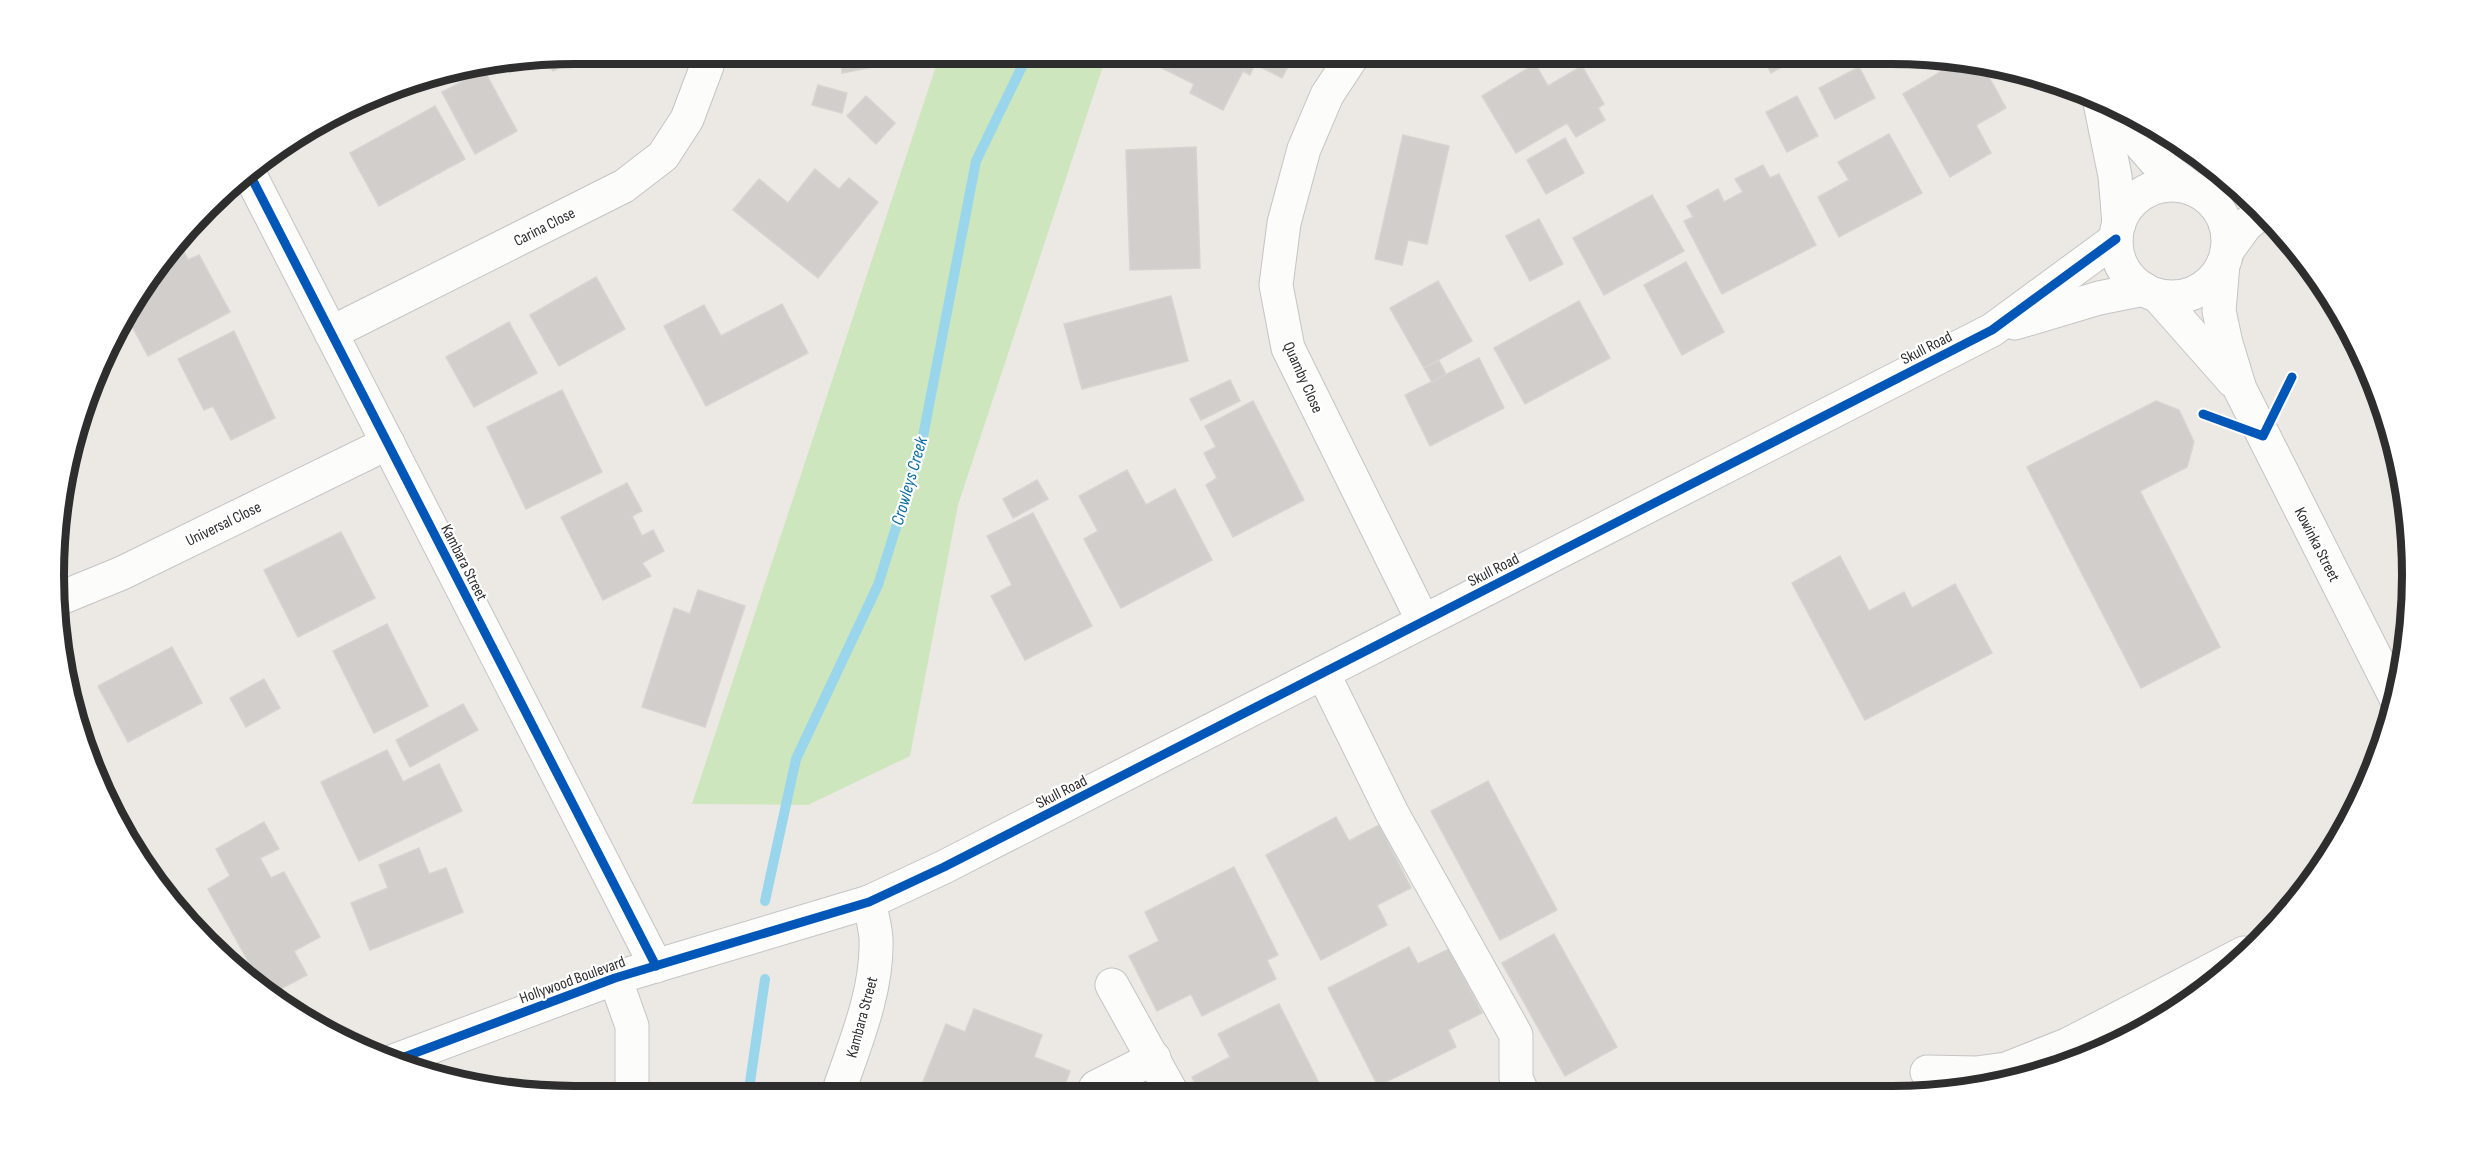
<svg xmlns="http://www.w3.org/2000/svg" width="2466" height="1151" viewBox="0 0 2466 1151" font-family="'Sofia Sans Condensed',sans-serif">
<rect width="100%" height="100%" fill="#ece8e4"/>
<!-- green -->
<path fill="#cee6be" d="M940,54H1107L958,505L910,756L808,805L692,804Z"/>
<g fill="none" stroke-linecap="round" stroke-linejoin="round">
<!-- stream -->
<g stroke="#99d6ec" stroke-width="10">
<path d="M765,901L796,759L878,585L921,447L976,161L1028,54"/>
<path d="M748,1096L765,979"/>
</g>
</g>
<!-- building -->
<g fill="#d1cecb" stroke="#d7d4d0" stroke-width="1.5">
<path d="M576,54H586L553,71L546,59Z"/>
<path d="M841,54H939L842,73Z"/>
<path d="M1157,54H1294L1282,78L1255,64L1250,75L1243,71L1223,110L1190,93L1194,84L1152,63Z"/>
<path d="M1761,54H1805L1771,73Z"/>
<path d="M1959,61L1981,63L2006,108L1976,125L1991,153L1950,177L1903,94Z"/>
<path d="M1535,64L1548,86L1582,66L1604,104L1598,108L1605,120L1576,137L1567,123L1516,153L1482,96Z"/>
<path d="M1859,67L1875,98L1835,119L1819,88Z"/>
<path d="M484,70L517,131L475,154L442,92Z"/>
<path d="M447,75L432,83L429,78Z"/>
<path d="M818,85L847,93L842,113L812,105Z"/>
<path d="M866,96L895,123L876,144L847,116Z"/>
<path d="M1797,96L1818,136L1787,152L1766,112Z"/>
<path d="M364,101L362,107L332,122L330,117Z"/>
<path d="M435,106L465,159L379,206L350,153Z"/>
<path d="M1889,134L1922,193L1839,237L1818,197L1849,180L1838,162Z"/>
<path d="M1403,135L1449,146L1427,244L1408,240L1402,265L1375,259Z"/>
<path d="M1565,138L1584,173L1546,194L1527,160Z"/>
<path d="M1196,147L1200,268L1130,270L1126,150Z"/>
<path d="M1763,165L1770,178L1779,174L1816,245L1722,294L1684,221L1693,217L1687,206L1718,189L1724,202L1743,192L1735,179Z"/>
<path d="M815,169L839,189L849,178L878,202L818,278L733,210L759,179L788,203Z"/>
<path d="M1652,195L1684,251L1604,295L1573,238Z"/>
<path d="M1539,219L1563,264L1530,281L1506,236Z"/>
<path d="M181,246L188,260L199,255L230,312L148,356L125,313Z"/>
<path d="M1686,262L1724,332L1682,355L1644,285Z"/>
<path d="M596,277L625,329L559,366L530,315Z"/>
<path d="M1438,281L1472,341L1424,368L1390,308Z"/>
<path d="M1171,296L1188,361L1082,389L1064,324Z"/>
<path d="M1579,301L1610,358L1525,404L1494,348Z"/>
<path d="M782,304L808,353L706,406L664,326L704,305L721,336Z"/>
<path d="M509,322L537,373L474,407L446,357Z"/>
<path d="M234,331L275,418L231,440L213,406L204,410L178,359Z"/>
<path d="M1479,358L1504,408L1430,446L1405,395Z"/>
<path d="M1439,361L1446,374L1432,382L1424,368Z"/>
<path d="M1230,380L1240,401L1201,420L1190,399Z"/>
<path d="M562,390L602,472L526,509L487,427Z"/>
<path d="M1253,401L1304,500L1233,537L1206,485L1217,478L1204,453L1216,447L1205,426Z"/>
<path d="M2156,401L2179,410L2194,442L2187,467L2140,491L2220,647L2141,688L2027,467Z"/>
<path d="M1127,470L1146,505L1175,489L1212,560L1121,608L1084,539L1098,531L1079,496Z"/>
<path d="M1037,480L1048,499L1013,518L1003,499Z"/>
<path d="M627,483L642,511L632,516L642,536L653,530L664,551L642,563L651,576L603,600L561,517Z"/>
<path d="M1033,513L1092,626L1025,660L991,596L1012,585L987,536Z"/>
<path d="M341,532L375,598L298,637L264,570Z"/>
<path d="M1840,556L1869,611L1904,592L1912,608L1955,584L1992,653L1865,720L1792,583Z"/>
<path d="M698,590L745,606L705,727L642,707L674,608L690,614Z"/>
<path d="M387,624L428,706L374,733L333,651Z"/>
<path d="M172,647L202,703L128,742L98,686Z"/>
<path d="M264,679L280,708L246,727L230,698Z"/>
<path d="M67,686L91,732L86,735Z"/>
<path d="M463,704L478,730L410,767L396,740Z"/>
<path d="M387,750L403,782L439,764L462,811L359,861L321,782Z"/>
<path d="M1488,781L1557,910L1500,940L1431,811Z"/>
<path d="M1336,817L1349,841L1379,825L1411,888L1377,905L1387,925L1321,960L1266,855Z"/>
<path d="M264,822L279,849L260,858L271,878L284,872L320,937L294,951L307,975L273,993L262,986L208,889L230,876L216,849Z"/>
<path d="M143,846L161,881L136,850Z"/>
<path d="M419,848L429,874L446,868L463,912L370,950L351,903L388,888L379,865Z"/>
<path d="M1234,867L1278,955L1267,960L1276,979L1202,1016L1191,994L1157,1011L1129,956L1159,941L1145,912Z"/>
<path d="M1554,934L1617,1047L1565,1076L1502,963Z"/>
<path d="M1409,947L1418,964L1449,949L1482,1013L1448,1030L1456,1047L1378,1086L1328,988Z"/>
<path d="M1279,1004L1325,1095H1201L1192,1077L1230,1057L1218,1034Z"/>
<path d="M974,1009L1042,1035L1034,1057L1070,1071L1061,1095L924,1096L918,1094L946,1024L965,1032Z"/>
<path d="M1438,1087L1441,1094H1424Z"/>
</g>
<g fill="none" stroke-linecap="round" stroke-linejoin="round">
<!-- minor casing -->
<g stroke="#c5c4c5" stroke-width="35">
<g id="minor">
<path d="M1354,54L1327,95L1304,149L1284,223L1276,285L1288,348L1423,621"/>
<path d="M2099,98L2115,176L2119,224"/>
<path d="M2103,101L2155,161L2193,189"/>
<path d="M248,171L656,966"/>
<circle cx="2172" cy="241" r="56"/>
<path d="M2227,251L2246,225L2263,211"/>
<path d="M2223,264L2219,311L2226,343L2240,389L2396,698"/>
<path d="M2157,295L2233,381"/>
<path d="M2015,323L2099,298L2144,289"/>
<path d="M331,333L624,186L663,156L687,119L707,66"/>
<path d="M56,600L122,573L388,443"/>
<path d="M1323,673L1392,813L1516,1035V1078L1523,1094"/>
<path d="M615,978L632,1026V1084"/>
<path d="M1112,985L1173,1095"/>
<path d="M391,1062L615,978L869,902L944,867L1992,330L2116,239"/>
<path d="M1927,1072L1976,1073L2006,1069L2069,1044L2244,953"/>
<path d="M1092,1095L1096,1087L1154,1058"/>
<path d="M837,1096C854,1046 878,992 876,938C875,926 872,914 869,902"/>
</g>
</g>
<!-- minor -->
<use href="#minor" stroke="#fcfcfb" stroke-width="33"/>
<!-- cycleway casing -->
<g stroke="#fff" stroke-width="13">
<g id="cycleway">
<path d="M248,171L656,966"/>
<path d="M2203,414L2263,436L2292,377"/>
<path d="M391,1062L615,978L869,902L944,867L1992,330L2116,239"/>
</g>
</g>
<!-- cycleway -->
<use href="#cycleway" stroke="#0057b8" stroke-width="9"/>
</g>
<g text-anchor="middle" stroke-width="4.5" stroke-linejoin="round" paint-order="stroke">
<!-- street labels -->
<g font-size="16" fill="#2e2e2e" stroke="#fff">
<text transform="translate(544 226) rotate(-27)" y="6">Carina Close</text>
<text transform="translate(1926 347) rotate(-27)" y="6">Skull Road</text>
<text transform="translate(1304 377) rotate(66)" y="6">Quamby Close</text>
<text transform="translate(223 523) rotate(-26)" y="6">Universal Close</text>
<text transform="translate(2318 544) rotate(63)" y="6">Kowinka Street</text>
<text transform="translate(465 562) rotate(63)" y="6">Kambara Street</text>
<text transform="translate(1493 569) rotate(-27)" y="6">Skull Road</text>
<text transform="translate(1061 791) rotate(-27)" y="6">Skull Road</text>
<text transform="translate(572 979) rotate(-20)" y="6">Hollywood Boulevard</text>
<text transform="translate(861 1017) rotate(-75)" y="6">Kambara Street</text>
</g>
<!-- water labels -->
<g font-size="18" font-style="italic" fill="#0d6fa3" stroke="#fff">
<text transform="translate(909 481) rotate(-74)" y="6">Crowleys Creek</text>
</g>
</g>
<!-- crop -->
<path d="M0 0H2466V1151H0ZM575 64H1891A511 511 0 0 1 2402 575V575A511 511 0 0 1 1891 1086H575A511 511 0 0 1 64 575V575A511 511 0 0 1 575 64Z" fill="#fff" fill-rule="evenodd"/>
<path fill="none" stroke="#2e2e2e" stroke-width="8" d="M575 64H1891A511 511 0 0 1 2402 575V575A511 511 0 0 1 1891 1086H575A511 511 0 0 1 64 575V575A511 511 0 0 1 575 64Z"/>
</svg>
